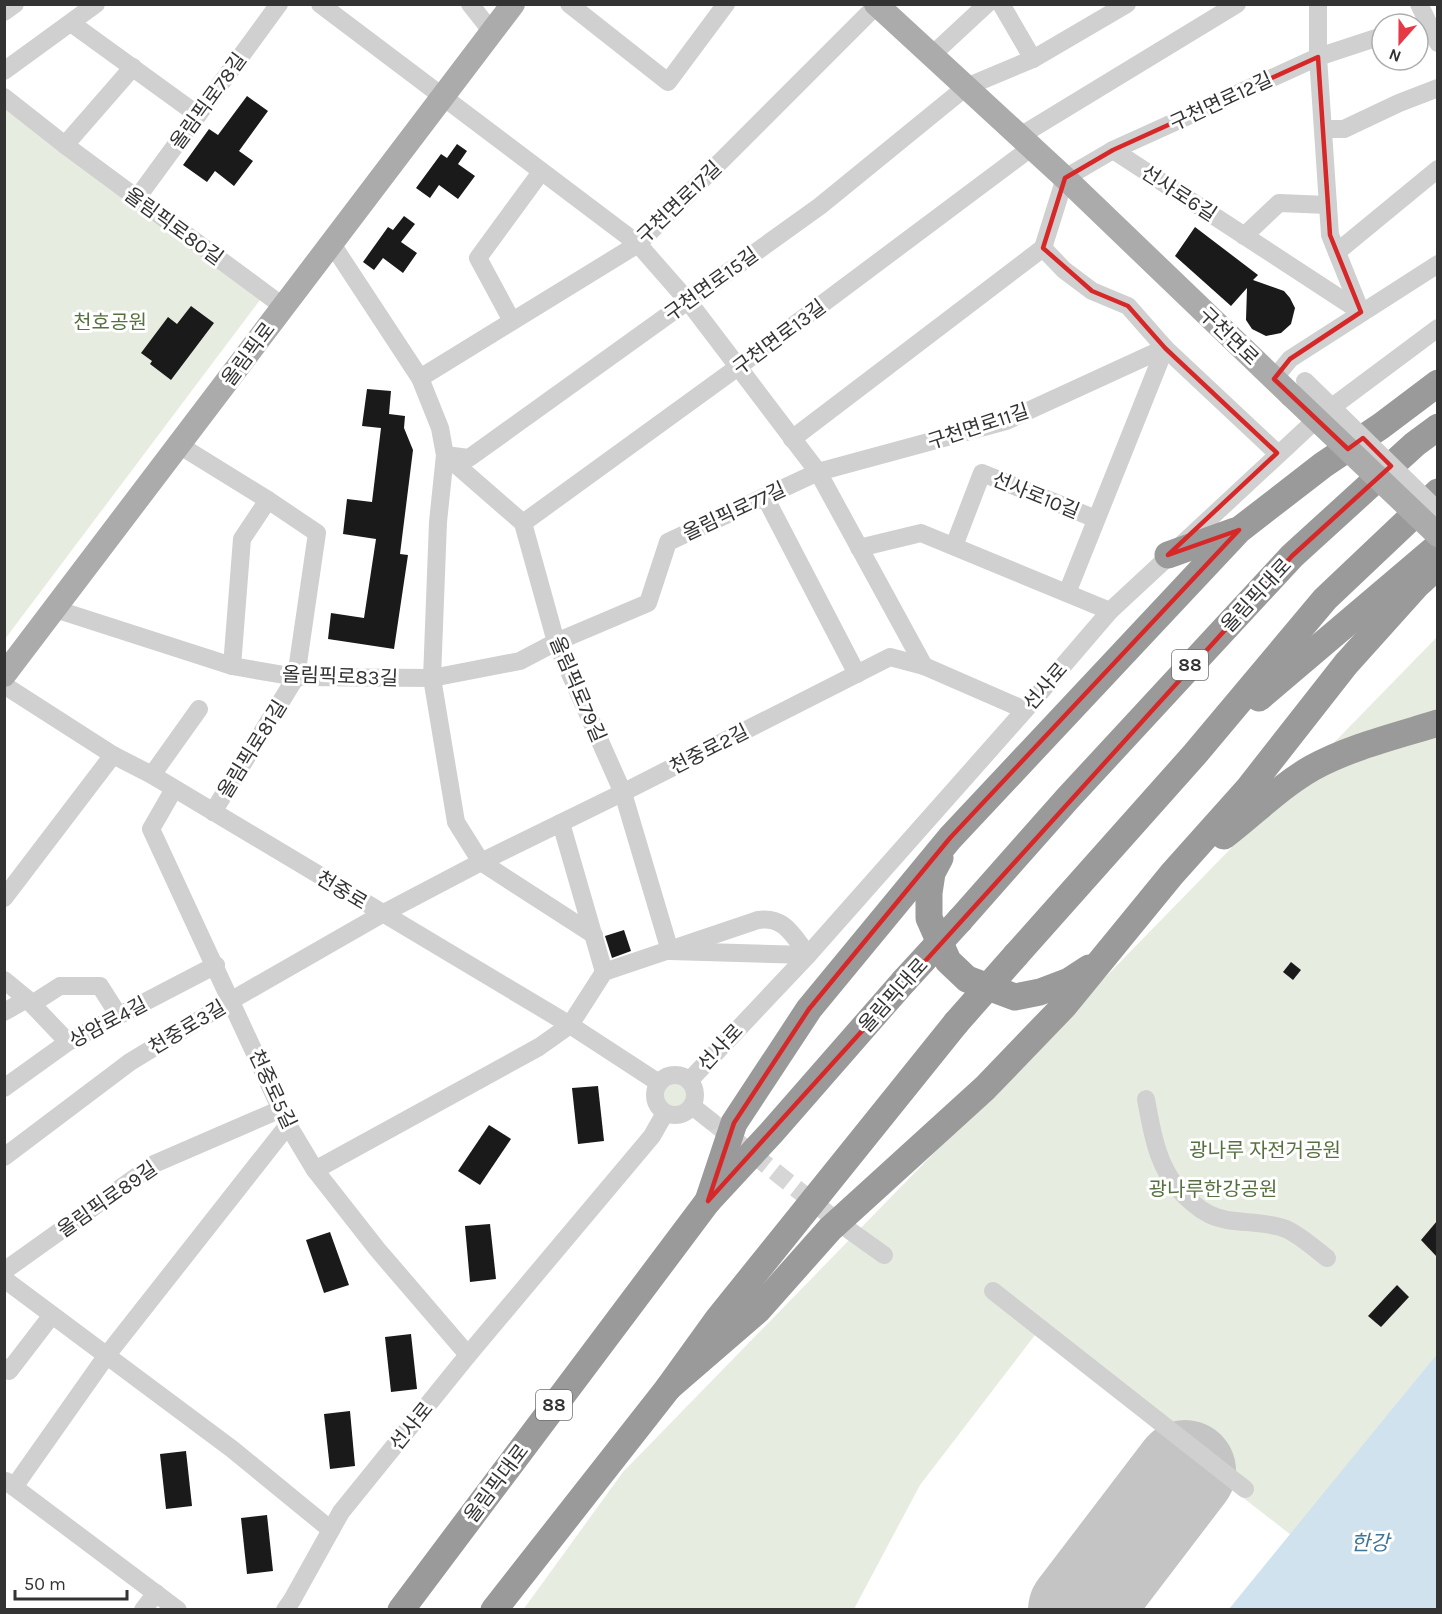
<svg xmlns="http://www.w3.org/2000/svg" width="1442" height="1614" viewBox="0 0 1442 1614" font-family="Karla,'Noto Sans KR',sans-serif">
<rect width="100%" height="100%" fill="#fff"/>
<!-- green -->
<g fill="#e6ecdf">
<path d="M4,104L260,300L5,639Z"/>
<path d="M1437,637V1354L1291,1535L1035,1335L920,1485L854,1609L523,1610L623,1472Z"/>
<circle cx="674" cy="1095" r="13"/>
</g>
<!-- water -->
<path fill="#cfe2ee" d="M1437,1354V1609H1229Z"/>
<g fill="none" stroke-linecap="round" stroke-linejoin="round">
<!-- runway -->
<path stroke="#c4c4c4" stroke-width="102" d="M1079,1610L1185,1471"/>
</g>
<!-- building -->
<g fill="#1a1a1a">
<path d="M247,96L268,111L239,151L253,161L234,186L215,171L207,182L183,165L209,129L218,135Z"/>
<path d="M457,144L467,151L458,164L475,176L458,199L439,185L430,198L416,188L441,154L447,158Z"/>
<path d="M404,216L415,224L401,242L417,253L403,273L383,258L374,270L363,262L388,227L393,230Z"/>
<path d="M1195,227L1258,275L1253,280L1284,291L1290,298L1295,308L1291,324L1281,333L1266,336L1252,329L1246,320L1247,288L1231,306L1175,256Z"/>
<path d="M191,306L214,323L171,380L150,364L152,361L141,353L168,317L177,324Z"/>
<path d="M367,389L391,391L389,414L405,416L404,428L413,450L400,554L408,555L394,649L328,639L331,613L364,618L376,539L343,534L347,499L372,502L381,428L362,426Z"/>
<path d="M624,930L631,951L612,958L605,936Z"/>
<path d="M1291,962L1301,970L1293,980L1283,972Z"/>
<path d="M598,1086L604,1141L578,1144L572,1088Z"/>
<path d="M489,1125L511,1139L480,1185L458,1171Z"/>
<path d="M1437,1221V1257L1421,1240Z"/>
<path d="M490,1224L496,1279L470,1282L465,1226Z"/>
<path d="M330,1232L349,1285L324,1293L306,1240Z"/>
<path d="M1397,1285L1409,1297L1381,1327L1368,1316Z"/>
<path d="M411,1334L417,1389L391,1392L385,1337Z"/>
<path d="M350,1411L355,1466L330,1469L324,1414Z"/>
<path d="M186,1451L192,1506L166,1509L160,1454Z"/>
<path d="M267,1515L273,1571L247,1574L241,1518Z"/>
</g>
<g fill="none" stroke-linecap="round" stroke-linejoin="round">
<!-- minor-tunnel -->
<path stroke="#d6d6d6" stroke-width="18" stroke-dasharray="18 9" stroke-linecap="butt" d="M711,1121L846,1228"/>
<!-- minor -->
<g stroke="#d0d0d0" stroke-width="18">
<path d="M320,4L638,244L688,301L818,472L924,666"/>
<path d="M470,4L492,32"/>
<path d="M569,4L668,82L726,4"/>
<path d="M1001,4L1033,59"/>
<path d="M1318,4V57L1330,235L1361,312"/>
<path d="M1419,4L1438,43"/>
<path d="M4,12L15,4"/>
<path d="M71,23L198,115"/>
<path d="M932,55L987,4"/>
<path d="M4,71L96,4"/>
<path d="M4,97L65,145L284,307"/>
<path d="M1323,129H1344L1399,103L1438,88"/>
<path d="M1020,136L1237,4"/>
<path d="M65,145L133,67"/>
<path d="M1113,150L1361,312"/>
<path d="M137,198L279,4"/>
<path d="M1244,236L1279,203L1328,205"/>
<path d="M332,244L420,378L440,428L445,455L438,522L432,678L456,822L481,862L594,935"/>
<path d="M1337,252L1438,169"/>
<path d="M512,321L478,258L541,172"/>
<path d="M420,378L638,244L877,5"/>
<path d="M1274,379L1290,359L1438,264"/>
<path d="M792,439L1043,248"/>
<path d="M179,445L268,500L317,533L296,677L213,812"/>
<path d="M1277,453L1165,348L1128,306L1092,291L1064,270L1043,248L1065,178L1113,150L1318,57L1382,36"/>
<path d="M445,455L469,458L820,206L966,87L1033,59L1127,4"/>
<path d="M445,455L523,523L556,642L623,793L670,951L808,955"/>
<path d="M765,497L857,674"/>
<path d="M523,523L738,367L1032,147"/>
<path d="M954,546L982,473L1096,519"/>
<path d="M859,548L921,533L1110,611"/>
<path d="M1067,593L1165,348"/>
<path d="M55,609L232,666L296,677L432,678L520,661L556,642L648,603L668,542L818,472L1006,421L1165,348"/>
<path d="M232,666L242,539L268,500"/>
<path d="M4,685L113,755L152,775L570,1025L659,1083"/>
<path d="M152,775L199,709"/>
<path d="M174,789L151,829L288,1125L315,1170L377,1249L468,1355"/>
<path d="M561,823L604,972"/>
<path d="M4,898L113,755"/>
<path d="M4,980L27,999L68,1042"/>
<path d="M32,1004L60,986H100L119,1016"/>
<path d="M4,1012L27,999"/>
<circle cx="675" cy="1095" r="20"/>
<path d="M689,1081L808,955L1025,710L1110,611L1320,416L1438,328"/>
<path d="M4,1088L68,1042L216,965"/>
<path d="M1146,1099C1153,1140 1160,1178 1194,1204C1203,1212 1215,1218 1227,1220C1246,1223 1268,1222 1286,1229C1300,1235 1315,1249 1327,1258"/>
<path d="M692,1106L711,1121"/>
<path d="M4,1157L130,1062L232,1000L382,914L481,862L628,790L890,657L924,666L1025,710"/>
<path d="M315,1170L539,1047L570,1025L604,972L758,920C785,916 793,936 808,955"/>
<path d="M849,1230L884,1255"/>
<path d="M4,1271L154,1164L281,1109"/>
<path d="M4,1279L232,1449L331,1530"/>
<path d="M993,1291L1245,1489"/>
<path d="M4,1367L9,1371L52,1315"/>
<path d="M6,1481L178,1610"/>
<path d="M14,1487L107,1355L288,1125"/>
<path d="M143,1610L156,1593"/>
<path d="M285,1610L292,1600L341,1512L468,1355L652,1136L665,1113"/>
</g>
<!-- major -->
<g stroke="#ababab" stroke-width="24">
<path d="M876,4L1065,178L1291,395"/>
<path d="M4,675L513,4"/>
</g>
<!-- highway -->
<g stroke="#9a9a9a" stroke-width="27">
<path d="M1168,555L1235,531"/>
<path d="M1259,698L1438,546"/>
<path d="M1224,836C1253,814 1279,787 1312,768C1350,747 1396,736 1438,723"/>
<path d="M940,858L932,873L929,893V918L948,961L967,979L1015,997L1040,992L1069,981L1089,968"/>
<path d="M960,920L1068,798L1292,556L1415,444L1438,427"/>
<path d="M1016,955L1195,754L1325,599L1438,492"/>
<path d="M708,1201L734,1123L809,1009L950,838L1239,530L1323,465L1381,426L1438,383"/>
<path d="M669,1387L758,1310L830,1229L985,1088L1064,1006L1172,874L1248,789L1346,664L1417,585L1438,566"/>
<path d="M401,1610L708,1201L771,1133L904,981"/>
<path d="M494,1610L669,1387L718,1319L956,1023"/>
</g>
<!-- minor-bridge -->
<path stroke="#d0d0d0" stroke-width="18" d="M1305,381L1438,511"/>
<!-- major-bridge -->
<path stroke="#ababab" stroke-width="24" d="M1291,395L1438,535"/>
<!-- highway-bridge -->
<g stroke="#9a9a9a" stroke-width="27">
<path d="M904,981L960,920"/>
<path d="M956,1023L1016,955"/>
</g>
</g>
<!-- marked area -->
<path fill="none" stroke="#d62828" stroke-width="4.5" stroke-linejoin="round" d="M1318,57L1330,235L1361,312L1290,359L1274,379L1348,449L1363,438L1391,466L1292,556L708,1201L734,1123L809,1009L950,838L1239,530L1168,555L1277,453L1165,348L1128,306L1092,291L1043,248L1065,178L1113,150Z"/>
<g text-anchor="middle" stroke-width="6" stroke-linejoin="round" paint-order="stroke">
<!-- shield labels -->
<g fill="#fff" stroke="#707070" stroke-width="1.5">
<rect x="1172" y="650" width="36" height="30" rx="4.5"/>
<rect x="536" y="1390" width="36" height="30" rx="4.5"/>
</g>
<g font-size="18" font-weight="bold" fill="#333">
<text x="1190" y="671">88</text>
<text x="554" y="1411">88</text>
</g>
<!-- street labels -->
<g font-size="20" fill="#333" stroke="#fff">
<text transform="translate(208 101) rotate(-54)" y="7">올림픽로78길</text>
<text transform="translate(1221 101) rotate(-25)" y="7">구천면로12길</text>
<text transform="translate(1179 193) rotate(33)" y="7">선사로6길</text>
<text transform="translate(679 202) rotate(-44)" y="7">구천면로17길</text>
<text transform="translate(174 226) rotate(36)" y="7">올림픽로80길</text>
<text transform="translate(711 284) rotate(-36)" y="7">구천면로15길</text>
<text transform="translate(1229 336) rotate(44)" y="7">구천면로</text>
<text transform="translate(779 337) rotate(-37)" y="7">구천면로13길</text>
<text transform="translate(248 354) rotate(-53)" y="7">올림픽로</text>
<text transform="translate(978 426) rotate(-18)" y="7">구천면로11길</text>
<text transform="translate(1036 495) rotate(22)" y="7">선사로10길</text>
<text transform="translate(734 511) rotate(-25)" y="7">올림픽로77길</text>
<text transform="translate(1256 595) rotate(-47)" y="7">올림픽대로</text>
<text transform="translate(340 676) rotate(2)" y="7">올림픽로83길</text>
<text transform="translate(1045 686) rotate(-49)" y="7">선사로</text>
<text transform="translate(578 689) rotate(67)" y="7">올림픽로79길</text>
<text transform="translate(252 749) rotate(-58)" y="7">올림픽로81길</text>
<text transform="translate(709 749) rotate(-27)" y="7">천중로2길</text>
<text transform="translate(342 890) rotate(31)" y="7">천중로</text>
<text transform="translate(893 995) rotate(-48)" y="7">올림픽대로</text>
<text transform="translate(108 1022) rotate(-28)" y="7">상암로4길</text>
<text transform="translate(187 1027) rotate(-31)" y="7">천중로3길</text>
<text transform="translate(720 1047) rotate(-47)" y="7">선사로</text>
<text transform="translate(273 1089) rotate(65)" y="7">천중로5길</text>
<text transform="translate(107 1199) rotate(-35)" y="7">올림픽로89길</text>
<text transform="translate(411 1426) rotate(-51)" y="7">선사로</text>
<text transform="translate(496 1483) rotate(-53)" y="7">올림픽대로</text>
</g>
<!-- park labels -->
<g font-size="20" fill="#56703f" stroke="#fff">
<text x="110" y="329">천호공원</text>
<text x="1265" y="1157">광나루 자전거공원</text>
<text x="1213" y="1196">광나루한강공원</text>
</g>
<!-- water labels -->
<g font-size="21" font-style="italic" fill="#3f7597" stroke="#fff">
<text x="1370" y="1550">한강</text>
</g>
</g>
<!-- border -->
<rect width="1442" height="1614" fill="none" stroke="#333333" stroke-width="12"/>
<!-- north arrow -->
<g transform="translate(1400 42) rotate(201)"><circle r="28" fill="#ffffff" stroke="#adadad" stroke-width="1.5"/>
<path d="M0-4.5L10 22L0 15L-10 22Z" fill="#e63946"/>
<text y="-9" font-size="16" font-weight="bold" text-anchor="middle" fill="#333333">N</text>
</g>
<!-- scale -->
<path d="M15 1590v9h112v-9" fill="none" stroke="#333333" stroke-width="3"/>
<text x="24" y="1590" font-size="18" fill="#333333" stroke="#ffffff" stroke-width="4.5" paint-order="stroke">50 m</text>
</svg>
